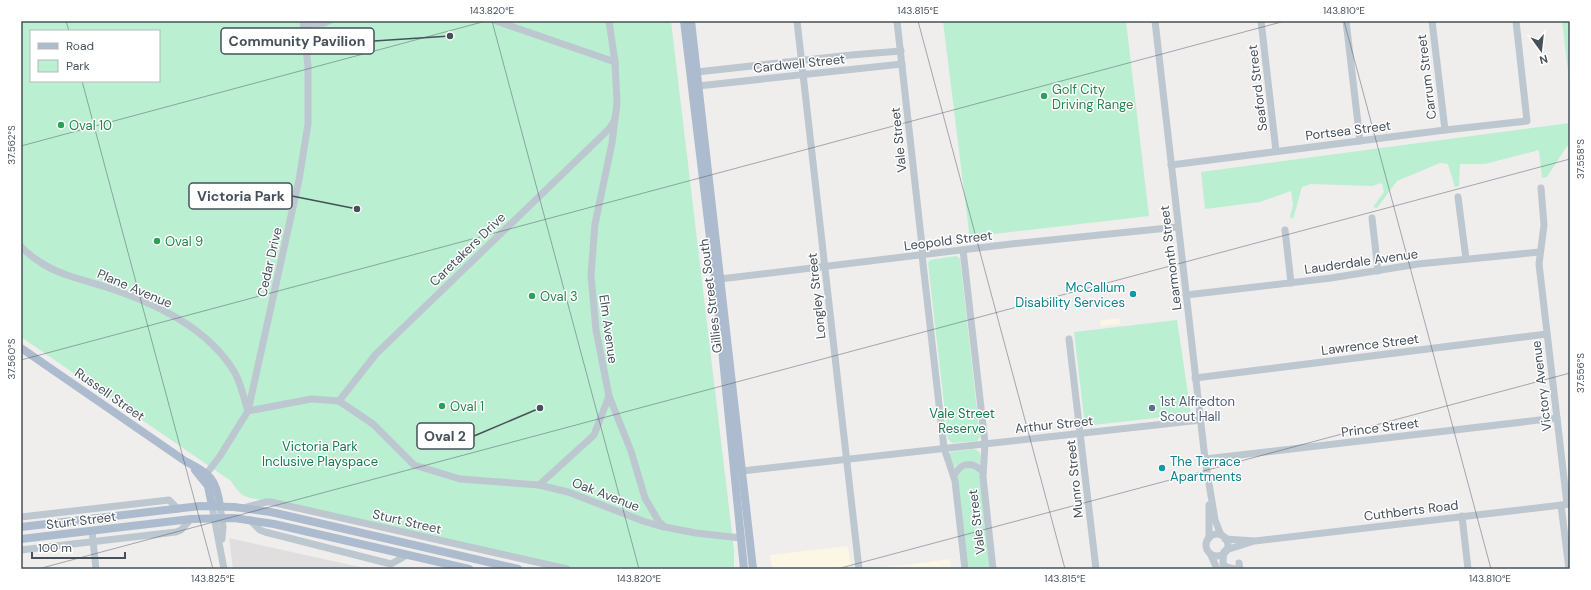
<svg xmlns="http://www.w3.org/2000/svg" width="1591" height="590" viewBox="0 0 1591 590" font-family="'DM Sans',sans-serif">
<rect width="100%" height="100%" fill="#f0eded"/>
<!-- commercial -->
<g fill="#fcf6e5">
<path d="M1119,318L1120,324L1101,326L1100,321Z"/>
<path d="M848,546L851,569H772L770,555Z"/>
<path d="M950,559L951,569L868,568L906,565Z"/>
</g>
<!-- education -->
<path fill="#e1dedf" d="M229,538L269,547L369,569H233Z"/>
<!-- green -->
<g fill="#baefd1" fill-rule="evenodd">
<path d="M21,21H671L734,550V569H577L266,500C246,498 242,498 231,481L21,337ZM31,31H159V81H31Z"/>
<path d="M943,21H1126L1149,216L976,236L974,239L970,240Z"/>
<path d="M1562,21H1570V89Z"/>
<path d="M1570,123V146H1567L1547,177L1542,178L1539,150L1485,164H1460L1459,186L1455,187L1448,164L1440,163L1397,181L1377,208L1373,207L1384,192L1382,183L1372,186L1311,184L1302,187L1293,219L1290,217L1293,205L1291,191L1260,202L1205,209L1201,172Z"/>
<path d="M956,256L960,259L980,436L977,441L952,443L948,439L928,263L930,260Z"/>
<path d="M1177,320L1191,414L1085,426L1074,332Z"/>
<path d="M973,449C982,450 981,457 980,464C970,460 963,461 954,467L949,455L950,452Z"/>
<path d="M968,467L978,471L980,475L991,569H967L957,480L959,472Z"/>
</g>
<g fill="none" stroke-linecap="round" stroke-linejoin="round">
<!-- minor -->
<g stroke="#bdc7d0" stroke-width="7">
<path d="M496,21L615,62"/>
<path d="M609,21L615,62L617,103L612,143L595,224L591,275L596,330L609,396L631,451L645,498L659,522L665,527L696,533L741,538"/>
<path d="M797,21L859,569"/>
<path d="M897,21L923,255"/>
<path d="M1155,21L1205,459L1215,520L1221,535"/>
<path d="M1261,21L1276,151"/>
<path d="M1346,21L1360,141"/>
<path d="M1432,21L1445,130"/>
<path d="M304,25L324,23L329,21"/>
<path d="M697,72L851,55L901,51"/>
<path d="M698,86L902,64"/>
<path d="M1171,165L1445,130L1527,121L1516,21"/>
<path d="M1541,188L1544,225L1539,264L1567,504"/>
<path d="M1458,197L1466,259"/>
<path d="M1372,218L1378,271"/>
<path d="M1285,230L1291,283"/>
<path d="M21,247C27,252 33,258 40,262C59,275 84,280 106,287C154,303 208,327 235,373C241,384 244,399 248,411"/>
<path d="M963,250L985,443L983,477L993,569"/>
<path d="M922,255L944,448L955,481L965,569"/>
<path d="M720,279L1011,244L1178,227"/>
<path d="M1186,295L1331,278L1418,264L1540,252"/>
<path d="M1069,339L1096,569"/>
<path d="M1195,378L1547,334"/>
<path d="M339,401L376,354L609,129L614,121"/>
<path d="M248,411L299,180L308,124V66L303,21"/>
<path d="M1205,459L1557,418"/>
<path d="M742,471L1201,420"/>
<path d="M954,476C960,462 973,461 983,472"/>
<path d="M204,477L220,456L248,411L311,399L339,401L373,424L414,465L460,479L539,485L594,435L609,396"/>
<path d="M539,485L568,492L643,521L663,527"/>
<path d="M1561,505L1569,569"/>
<path d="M212,506L224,569"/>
<path d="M220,506L223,527L222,539"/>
<path d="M247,507L266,502H271L567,569"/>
<path d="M1462,516L1468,569"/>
<path d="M21,517L169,500L178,509"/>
<path d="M250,520L260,530L265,532L391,564L407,555"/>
<path d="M92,531L96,569"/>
<circle cx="1217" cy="545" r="11"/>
<path d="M1209,538V505"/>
<path d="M1225,539L1255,541L1570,504"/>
<path d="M21,550L176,532L181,530L191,519"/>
<path d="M1226,550L1251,542"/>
<path d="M1211,555L1217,569"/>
<path d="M1239,563L1240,569"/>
<path d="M1223,564L1226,567L1235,569"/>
<path d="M1224,569L1223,560L1224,552"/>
</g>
<!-- major -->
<g stroke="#acbbcd" stroke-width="8">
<path d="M684,21L715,279L744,569"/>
<path d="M691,21L753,569"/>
<path d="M21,348L185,461C209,474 216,477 220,506"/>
<path d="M195,470L208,486L212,506"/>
<path d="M21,527L200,506L234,507L271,512L518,569"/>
<path d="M21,539L191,519L234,518L274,524L469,569"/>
</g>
</g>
<!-- ticks -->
<path fill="none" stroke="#45505b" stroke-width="1" stroke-opacity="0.45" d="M66,21L69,31M492,21L639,569M918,21L1065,569M1344,21L1491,569M82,81L213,569M21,146L486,21M21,360L1285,21M38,569L1570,159M837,569L1570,373"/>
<!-- markers -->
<g fill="#2e9e5b" stroke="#fff" stroke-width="1.5">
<circle cx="1044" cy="96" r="4"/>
<circle cx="61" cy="125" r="4"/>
<circle cx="157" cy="241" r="4"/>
<circle cx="532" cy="296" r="4"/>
<circle cx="442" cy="406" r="4"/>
</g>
<g fill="#0f9aa8" stroke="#fff" stroke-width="1.5">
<circle cx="1133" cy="294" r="4"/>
<circle cx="1162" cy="468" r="4"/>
</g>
<circle fill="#5c6f8a" stroke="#fff" stroke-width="1.5" cx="1152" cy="408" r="4"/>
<g text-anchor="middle" stroke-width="3" stroke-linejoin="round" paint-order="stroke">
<!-- street labels -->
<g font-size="13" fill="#45505b" stroke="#fff">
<text transform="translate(799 63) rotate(-6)" y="5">Cardwell Street</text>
<text transform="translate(1426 77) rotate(-97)" y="5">Carrum Street</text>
<text transform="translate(1257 88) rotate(-97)" y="5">Seaford Street</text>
<text transform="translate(1348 130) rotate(-7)" y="5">Portsea Street</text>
<text transform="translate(898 140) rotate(-96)" y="5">Vale Street</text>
<text transform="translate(948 240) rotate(-7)" y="5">Leopold Street</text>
<text transform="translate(467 249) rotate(-44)" y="5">Caretakers Drive</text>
<text transform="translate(1170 258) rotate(-97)" y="5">Learmonth Street</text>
<text transform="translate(1361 261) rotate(-8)" y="5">Lauderdale Avenue</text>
<text transform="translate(269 262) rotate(-77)" y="5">Cedar Drive</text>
<text transform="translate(135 288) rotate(23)" y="5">Plane Avenue</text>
<text transform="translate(710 296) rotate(-97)" y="5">Gillies Street South</text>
<text transform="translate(816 296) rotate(-96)" y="5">Longley Street</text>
<text transform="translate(609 329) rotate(82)" y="5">Elm Avenue</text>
<text transform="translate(1370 344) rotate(-7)" y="5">Lawrence Street</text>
<text transform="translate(1541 386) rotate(-97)" y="5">Victory Avenue</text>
<text transform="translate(110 394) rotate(35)" y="5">Russell Street</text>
<text transform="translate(1054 424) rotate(-6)" y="5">Arthur Street</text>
<text transform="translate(1380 427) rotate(-7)" y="5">Prince Street</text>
<text transform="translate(1074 479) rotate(-96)" y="5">Munro Street</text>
<text transform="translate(606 494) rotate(21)" y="5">Oak Avenue</text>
<text transform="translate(1411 510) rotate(-7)" y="5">Cuthberts Road</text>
<text transform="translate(81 520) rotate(-7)" y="5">Sturt Street</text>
<text transform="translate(407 521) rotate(13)" y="5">Sturt Street</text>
<text transform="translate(976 522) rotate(-97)" y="5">Vale Street</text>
</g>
<!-- leisure labels -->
<g font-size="13" fill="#27864d" stroke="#fff" text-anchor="start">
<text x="1052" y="94">Golf City<tspan x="1052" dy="15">Driving Range</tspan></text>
<text x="69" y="130">Oval 10</text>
<text x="165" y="246">Oval 9</text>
<text x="540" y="301">Oval 3</text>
<text x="450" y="411">Oval 1</text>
</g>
<!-- culture labels -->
<g font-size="13" fill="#0d838f" stroke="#fff" text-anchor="end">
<text x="1125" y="292">McCallum<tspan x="1125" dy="15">Disability Services</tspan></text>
<text x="1170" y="466" text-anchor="start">The Terrace<tspan x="1170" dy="15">Apartments</tspan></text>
</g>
<!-- service labels -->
<g font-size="13" fill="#4e5e75" stroke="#fff" text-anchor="start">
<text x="1160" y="406">1st Alfredton<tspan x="1160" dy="15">Scout Hall</tspan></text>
</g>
<!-- park labels -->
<g font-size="13" fill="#157d4e" stroke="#fff">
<text x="962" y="418">Vale Street<tspan x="962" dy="15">Reserve</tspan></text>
<text x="320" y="451">Victoria Park<tspan x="320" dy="15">Inclusive Playspace</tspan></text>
</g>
</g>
<!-- callouts -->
<path fill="none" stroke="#45505b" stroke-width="1.5" d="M450 36L374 41M357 209L292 196M540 408L474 436"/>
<g fill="#45505b" stroke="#fff" stroke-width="1.5">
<circle cx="450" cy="36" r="4"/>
<circle cx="357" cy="209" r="4"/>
<circle cx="540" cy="408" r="4"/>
</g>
<g fill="#fff" stroke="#45505b" stroke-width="1.5">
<rect x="221" y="28" width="153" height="26" rx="4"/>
<rect x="189" y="183" width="103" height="26" rx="4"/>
<rect x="417" y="423" width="57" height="26" rx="4"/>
</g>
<g font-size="14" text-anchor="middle" font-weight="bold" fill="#45505b">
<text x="297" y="46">Community Pavilion</text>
<text x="241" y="201">Victoria Park</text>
<text x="445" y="441">Oval 2</text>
</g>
<!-- border -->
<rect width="1591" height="590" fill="none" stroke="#ffffff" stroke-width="44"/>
<!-- legend -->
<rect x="30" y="30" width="130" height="52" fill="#ffffff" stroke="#b5b9bd"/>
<rect x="38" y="43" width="20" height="6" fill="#acbbcd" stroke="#b5b9bd"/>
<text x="66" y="50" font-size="12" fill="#45505b">Road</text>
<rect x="38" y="60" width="20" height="12" fill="#baefd1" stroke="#b5b9bd"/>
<text x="66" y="70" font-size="12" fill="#45505b">Park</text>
<!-- north arrow -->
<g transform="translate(1541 50) rotate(165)" stroke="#ffffff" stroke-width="3" paint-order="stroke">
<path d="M0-3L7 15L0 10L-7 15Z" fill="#45505b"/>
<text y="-6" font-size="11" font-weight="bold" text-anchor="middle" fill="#45505b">N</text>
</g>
<!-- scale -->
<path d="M32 552v6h93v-6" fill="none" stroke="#45505b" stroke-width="2"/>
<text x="38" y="552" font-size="12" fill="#45505b" stroke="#ffffff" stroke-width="3" paint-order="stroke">100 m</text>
<rect x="22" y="22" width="1547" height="546" fill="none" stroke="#45505b" stroke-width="1.5"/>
<g font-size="10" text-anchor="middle" fill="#45505b">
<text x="492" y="14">143.820°E</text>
<text x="918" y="14">143.815°E</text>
<text x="1344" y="14">143.810°E</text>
<text transform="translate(11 145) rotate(-90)" y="4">37.562°S</text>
<text transform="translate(1580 159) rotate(-90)" y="4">37.558°S</text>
<text transform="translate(11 359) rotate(-90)" y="4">37.560°S</text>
<text transform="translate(1580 373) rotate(-90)" y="4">37.556°S</text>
<text x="213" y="582">143.825°E</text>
<text x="639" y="582">143.820°E</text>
<text x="1065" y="582">143.815°E</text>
<text x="1490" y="582">143.810°E</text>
</g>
</svg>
